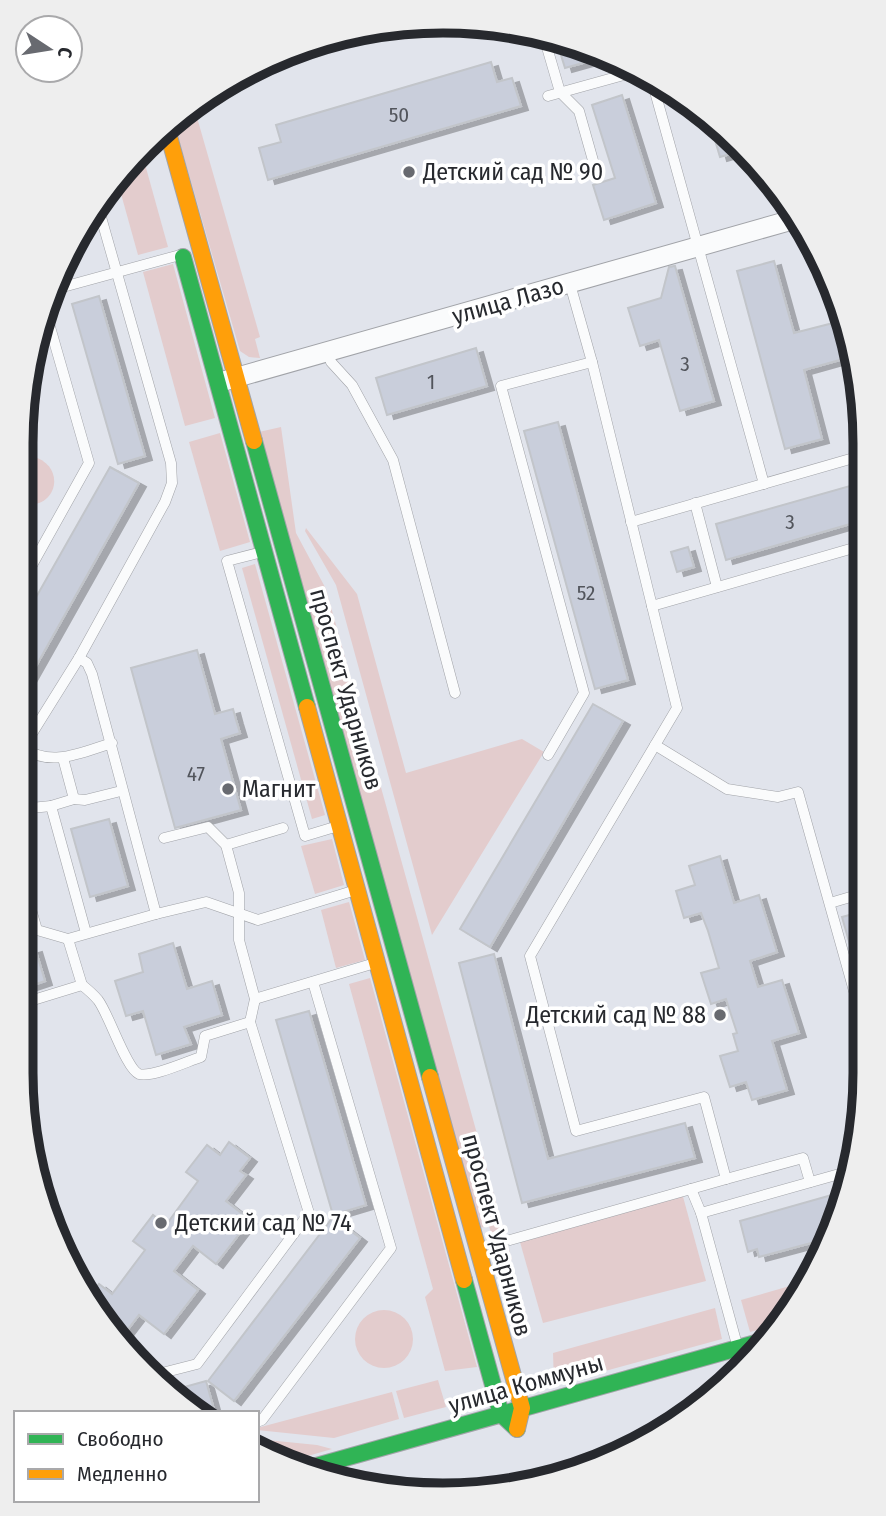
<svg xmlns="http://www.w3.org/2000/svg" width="886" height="1516" viewBox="0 0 886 1516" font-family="'Fira Sans Condensed',sans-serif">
<defs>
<filter id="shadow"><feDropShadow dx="7" dy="4" stdDeviation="0" flood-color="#0004"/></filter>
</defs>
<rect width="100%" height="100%" fill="#e1e4ec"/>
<!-- green -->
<g fill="#e3cccd">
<path d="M194,107L260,337L255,339L260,358L249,357L240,351L175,126Z"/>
<path d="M143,157L168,247L138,255L118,183Z"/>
<path d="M173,264L215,418L185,426L143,272Z"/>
<path d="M281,427L296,533L326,589L512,1260L500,1264L489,1226L479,1228L259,432Z"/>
<path d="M220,433L250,542L220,551L189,442Z"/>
<path d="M32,456C68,466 57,511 22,504V457Z"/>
<path d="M306,528L357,594L406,773L522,739L544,752L432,935L336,585L305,531Z"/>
<path d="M255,564L325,815L312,819L242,568Z"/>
<path d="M332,839L344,885L315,894L301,846Z"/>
<path d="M349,902L365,960L336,968L321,910Z"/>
<path d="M370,978L477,1367L445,1371L425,1297L433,1289L349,984Z"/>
<path d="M682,1193L706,1281L543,1323L520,1242Z"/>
<path d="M807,1281L794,1308L778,1325L750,1332L741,1300Z"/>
<path d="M715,1308L722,1339L554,1385L553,1353Z"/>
<circle cx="384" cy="1339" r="29"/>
<path d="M438,1380L446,1407L404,1418L396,1391Z"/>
<path d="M392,1392L399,1419L334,1438L257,1430V1428Z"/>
<path d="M257,1439L317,1445L332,1449L287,1462L257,1446Z"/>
</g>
<!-- building -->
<g fill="#c9cedb" stroke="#c2c5ca" stroke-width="2" filter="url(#shadow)">
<path d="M557,42L566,46L597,59L565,68Z"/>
<path d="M491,62L497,82L512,78L521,106L268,180L259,148L281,142L276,125Z"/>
<path d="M622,95L656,203L604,220L593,185L615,178L592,105Z"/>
<path d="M709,120L718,128L744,150L720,157Z"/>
<path d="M774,261L794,333L845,320L851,333L854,356L804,370L822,439L785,449L737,271Z"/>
<path d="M675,266L714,401L680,411L659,340L640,346L628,308L661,298L669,267Z"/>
<path d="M99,296L145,456L118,464L72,304Z"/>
<path d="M476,348L487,386L387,415L376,378Z"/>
<path d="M558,422L628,680L595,689L524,431Z"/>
<path d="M110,467L139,483L22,691V622Z"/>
<path d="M864,482V520L726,560L716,524Z"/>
<path d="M688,547L694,567L677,572L671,552Z"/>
<path d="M197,650L215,714L233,709L236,720L240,733L221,739L241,810L175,828L131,668Z"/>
<path d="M593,704L623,721L490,947L460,929Z"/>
<path d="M109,819L128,886L90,897L71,829Z"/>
<path d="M720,856L734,903L759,895L777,952L750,961L758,987L782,980L799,1033L772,1041L787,1090L752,1100L746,1082L730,1087L720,1056L738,1051L733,1034L737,1033L726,999L711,1004L701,973L719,968L708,931L701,913L684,918L676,891L695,885L689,866Z"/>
<path d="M864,911V949L852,952L842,917Z"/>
<path d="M173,943L187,989L212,981L222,1015L184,1027L191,1044L156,1055L143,1011L126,1016L115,981L143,972L139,954Z"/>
<path d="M35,948L45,981L21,989V952Z"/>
<path d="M494,954L548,1159L685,1123L695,1158L522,1203L459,963Z"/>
<path d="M309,1011L366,1205L333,1215L276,1020Z"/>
<path d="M229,1142L250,1158L240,1171L246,1175L226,1201L250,1220L216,1264L193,1246L174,1271L198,1290L164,1334L139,1315L119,1341L108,1330L90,1296L99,1284L112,1294L145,1250L133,1241L153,1215L166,1225L198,1181L186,1172L207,1145L220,1155Z"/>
<path d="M846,1191L842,1209L833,1228L823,1231L826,1239L759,1257L757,1249L748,1252L740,1221Z"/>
<path d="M333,1217L360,1238L234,1401L208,1381Z"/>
<path d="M206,1381L215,1413H195L186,1408L170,1391Z"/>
</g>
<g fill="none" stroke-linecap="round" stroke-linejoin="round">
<!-- lane casing -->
<g stroke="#a1a3a8" stroke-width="11">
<g id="lane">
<path d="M544,37L560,92L579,111L594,164"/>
<path d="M652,81L764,484"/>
<path d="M548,96L631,73"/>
<path d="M570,284L592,362"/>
<path d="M52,290L180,255"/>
<path d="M328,352L331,362L352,385L393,460L455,693"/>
<path d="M695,503L717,587"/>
<path d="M631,522L864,455"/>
<path d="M262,552L227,561L305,836L338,826"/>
<path d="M22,583L89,463L44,306"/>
<path d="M652,606L677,708L530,956L576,1131L704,1097L726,1179L691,1189L701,1213"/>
<path d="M79,658L87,663L92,674L156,914L206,902L258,920L356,890"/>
<path d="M655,745L727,789L778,797L798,792L854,991L864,988"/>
<path d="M24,748C51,768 82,752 112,743"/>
<path d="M21,751L79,658L165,502L172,483L171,463L97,203"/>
<path d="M548,755L584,693L501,386L592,362L652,606L864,545"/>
<path d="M63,758L74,799L51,806L86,933"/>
<path d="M74,799L85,800L117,792"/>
<path d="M21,809L51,806"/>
<path d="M226,845L283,828"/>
<path d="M21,887L27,896L37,930L68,939L156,914"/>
<path d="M830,903L864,893"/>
<path d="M68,939L82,985"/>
<path d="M255,999L375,963"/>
<path d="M21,1013L30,1001L82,985C87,989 93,994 98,1000C109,1014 126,1069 139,1074C152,1078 188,1061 201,1057L205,1036L250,1022"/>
<path d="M726,1179L803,1158L810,1182"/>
<path d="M510,1240L691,1189"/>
<path d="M742,1363L701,1213L850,1171"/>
<path d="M154,1375L197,1364L309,1213L250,1022L255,999L239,940V893L226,845L208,827L164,838"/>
<path d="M257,1422L262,1420L391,1248L313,982"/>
</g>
</g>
<!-- street casing -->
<g stroke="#a1a3a8" stroke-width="21">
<path id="street" d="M224,381L799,218"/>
</g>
<!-- fast casing -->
<g stroke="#a1a3a8" stroke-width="18">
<g id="fast">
<path d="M183,257L307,707"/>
<path d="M254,441L430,1077"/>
<path d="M464,1280L501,1414L517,1429"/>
<path d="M302,1470L763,1341"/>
</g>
</g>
<!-- slow casing -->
<g stroke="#a1a3a8" stroke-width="18">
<g id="slow">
<path d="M168,133L254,441"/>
<path d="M307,707L464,1280"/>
<path d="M430,1077L522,1408L517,1429"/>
</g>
</g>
<!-- lane -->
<use href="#lane" stroke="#fafbfc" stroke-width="10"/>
<!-- street -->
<use href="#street" stroke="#fafbfc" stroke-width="19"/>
<!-- fast -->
<use href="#fast" stroke="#30b455" stroke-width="16"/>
<!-- slow -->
<use href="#slow" stroke="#ff9f0a" stroke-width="16"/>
</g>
<!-- markers -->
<g fill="#686a70" stroke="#fff" stroke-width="2.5">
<circle cx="409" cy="172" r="7"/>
<circle cx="228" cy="789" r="7"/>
<circle cx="720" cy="1015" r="7"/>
<circle cx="161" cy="1223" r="7"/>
</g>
<g text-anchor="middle" stroke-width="7" stroke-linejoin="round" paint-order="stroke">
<!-- number labels -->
<g font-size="21" fill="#52555c">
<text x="399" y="122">50</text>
<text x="685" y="371">3</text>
<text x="431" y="389">1</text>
<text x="790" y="529">3</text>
<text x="586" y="600">52</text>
<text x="196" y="781">47</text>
</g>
<!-- poi labels -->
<g font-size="24" fill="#27292e" stroke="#fff" text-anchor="start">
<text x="423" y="180">Детский сад № 90</text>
<text x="242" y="797">Магнит</text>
<text x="706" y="1023" text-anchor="end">Детский сад № 88</text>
<text x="175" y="1231">Детский сад № 74</text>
</g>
<!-- street labels -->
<g font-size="24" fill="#27292e" stroke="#fff">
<text transform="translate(508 301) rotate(-16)" y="8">улица Лазо</text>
<text transform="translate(346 689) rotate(74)" y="8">проспект Ударников</text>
<text transform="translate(497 1235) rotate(75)" y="8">проспект Ударников</text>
<text transform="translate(526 1384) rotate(-16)" y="8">улица Коммуны</text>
</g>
</g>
<!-- crop -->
<path d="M0 0H886V1516H0ZM443 33H443A410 410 0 0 1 853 443V1073A410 410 0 0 1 443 1483H443A410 410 0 0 1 33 1073V443A410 410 0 0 1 443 33Z" fill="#eee" fill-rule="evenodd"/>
<path fill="none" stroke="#27292e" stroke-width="9" d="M443 33H443A410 410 0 0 1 853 443V1073A410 410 0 0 1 443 1483H443A410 410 0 0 1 33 1073V443A410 410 0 0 1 443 33Z"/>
<!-- legend -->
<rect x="14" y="1411" width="245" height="91" fill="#ffffff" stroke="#a9a9ab" stroke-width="2"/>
<rect x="28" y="1434" width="35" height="10" fill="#30b455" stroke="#a9a9ab" stroke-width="2"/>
<text x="77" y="1446" font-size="21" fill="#27292e">Свободно</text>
<rect x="28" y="1469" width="35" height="10" fill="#ff9f0a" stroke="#a9a9ab" stroke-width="2"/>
<text x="77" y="1481" font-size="21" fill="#27292e">Медленно</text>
<!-- north arrow -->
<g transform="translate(49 49) rotate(102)"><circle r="33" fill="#ffffff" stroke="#a9a9ab" stroke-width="2"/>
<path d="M0-5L12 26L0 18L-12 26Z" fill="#686a70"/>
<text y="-10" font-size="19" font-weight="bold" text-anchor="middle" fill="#27292e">С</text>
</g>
</svg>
